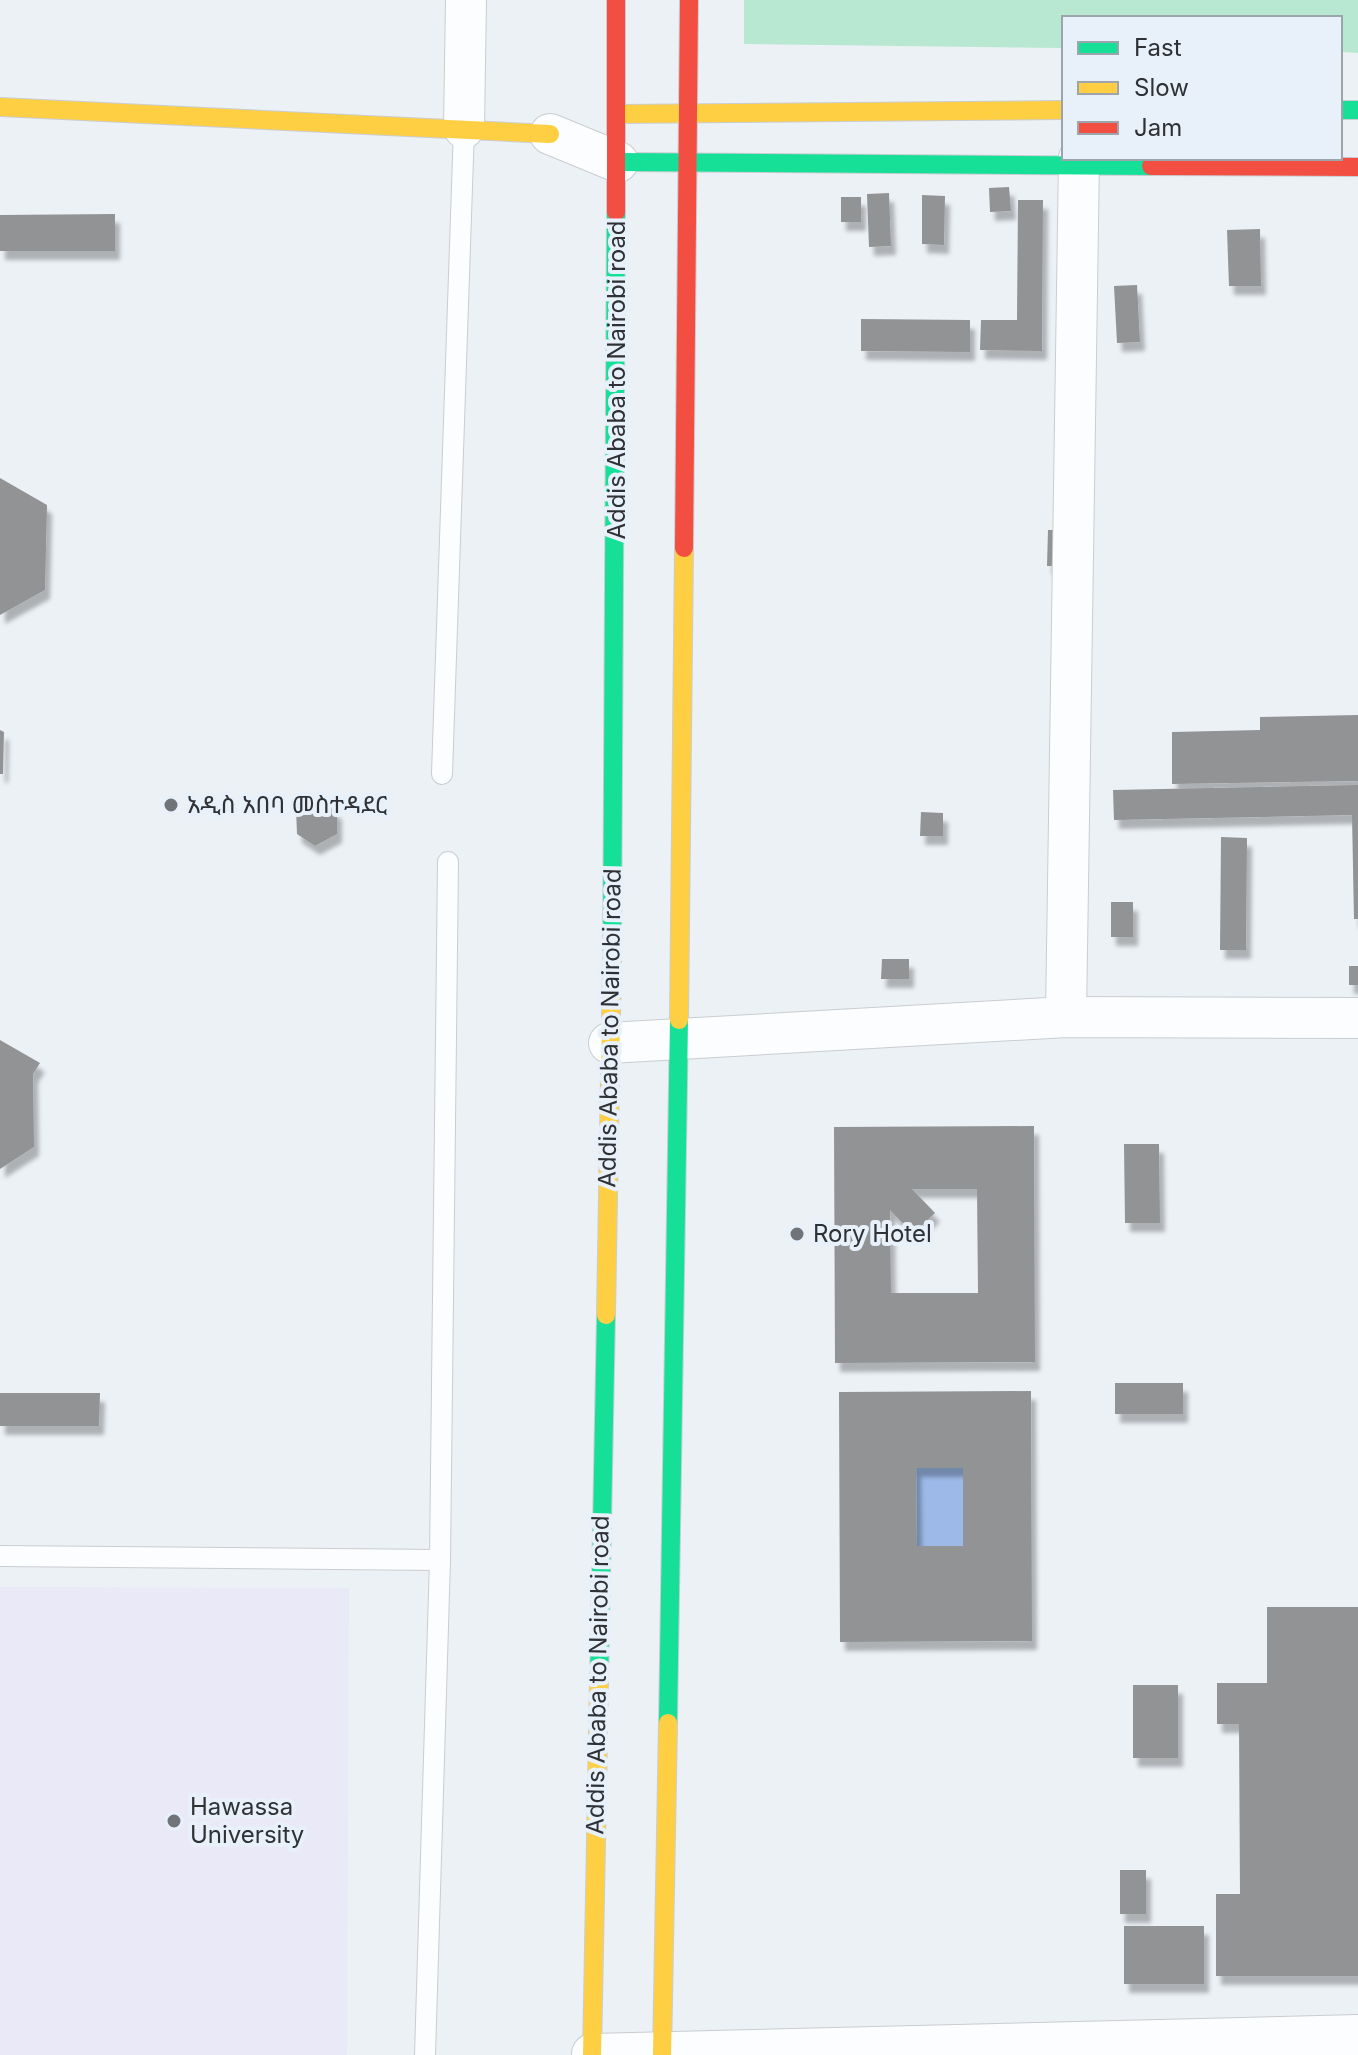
<svg xmlns="http://www.w3.org/2000/svg" width="1358" height="2055" viewBox="0 0 1358 2055" font-family="Inter,'Noto Sans Ethiopic',sans-serif">
<defs>
<filter id="shadow"><feDropShadow dx="5" dy="9" stdDeviation="2" flood-color="#0004"/></filter>
</defs>
<rect width="100%" height="100%" fill="#ecf1f6"/>
<!-- education -->
<path fill="#eae9f7" d="M0,1587L349,1588L347,2055H0Z"/>
<!-- green -->
<path fill="#b9e8d2" d="M744,0H1358V53L1340,52V18H1064V48L744,44Z"/>
<!-- water -->
<path fill="#9cb9e7" d="M916,1468H963V1546H917Z"/>
<!-- building -->
<g fill="#929394" fill-rule="evenodd" filter="url(#shadow)">
<path d="M1009,187L1011,211L990,212L989,188Z"/>
<path d="M889,193L891,246L869,247L867,194Z"/>
<path d="M922,195L945,196L944,245L922,244Z"/>
<rect x="841" y="197" width="20" height="25"/>
<path d="M1018,200H1043L1042,351L980,350L981,320H1017Z"/>
<path d="M115,214V251H0V215Z"/>
<path d="M1260,229L1261,286H1229L1227,230Z"/>
<path d="M1137,285L1140,342L1117,343L1114,286Z"/>
<path d="M861,319L970,320V352L861,351Z"/>
<path d="M0,478L47,505L45,590L0,615Z"/>
<path d="M1048,530H1068V566H1047Z"/>
<path d="M1358,715V781L1172,784V732L1260,730V717Z"/>
<path d="M0,730L4,732L3,774H0Z"/>
<path d="M1358,785V919H1354L1352,815L1114,820L1113,790Z"/>
<path d="M317,797L337,811V834L315,846L297,834L296,808Z"/>
<path d="M921,812L943,813V836H920Z"/>
<path d="M1221,837L1247,838L1246,950H1220Z"/>
<rect x="1111" y="902" width="22" height="35"/>
<path d="M882,959H909V979H881Z"/>
<rect x="1349" y="966" width="9" height="19"/>
<path d="M0,1040L40,1063L33,1074L34,1147L0,1169Z"/>
<path d="M1034,1126L1035,1362L835,1363L834,1127ZM912,1189H977L978,1293H891L890,1210L913,1234L935,1213Z"/>
<path d="M1124,1144H1159L1160,1223H1125Z"/>
<rect x="1115" y="1383" width="68" height="31"/>
<path d="M1031,1391L1032,1641L840,1642L839,1392ZM916,1468H963V1546H917Z"/>
<path d="M0,1393H100L99,1426H0Z"/>
<path d="M1267,1607H1358V1976H1216V1894H1240L1239,1724H1217V1683H1267Z"/>
<rect x="1133" y="1685" width="45" height="73"/>
<rect x="1120" y="1870" width="26" height="44"/>
<rect x="1124" y="1926" width="80" height="58"/>
</g>
<g fill="none" stroke-linecap="round" stroke-linejoin="round">
<!-- lane casing -->
<g stroke="#c9cdd1" stroke-width="22">
<g id="lane">
<path d="M442,774L464,128"/>
<path d="M0,1556L440,1560"/>
<path d="M425,2055L440,1560L448,862"/>
</g>
</g>
<!-- street casing -->
<g stroke="#c9cdd1" stroke-width="42">
<g id="street">
<path d="M464,128L466,0"/>
<path d="M550,134L618,162"/>
<path d="M1066,1017L1079,158"/>
<path d="M609,1043L1066,1017L1358,1018"/>
<path d="M592,2054L1358,2035"/>
</g>
</g>
<!-- fast casing -->
<g stroke="#c9cdd1" stroke-width="20">
<g id="fast">
<path d="M1340,110H1358"/>
<path d="M618,162L1151,166"/>
<path d="M612,958L616,212"/>
<path d="M599,1682L606,1315"/>
<path d="M668,1723L679,1020"/>
</g>
</g>
<!-- slow casing -->
<g stroke="#c9cdd1" stroke-width="20">
<g id="slow">
<path d="M0,107L550,134"/>
<path d="M617,114L1064,110"/>
<path d="M679,1020L684,548"/>
<path d="M606,1315L612,958"/>
<path d="M592,2055L599,1682"/>
<path d="M662,2055L668,1723"/>
</g>
</g>
<!-- jam casing -->
<g stroke="#c9cdd1" stroke-width="20">
<g id="jam">
<path d="M1151,166L1358,167"/>
<path d="M616,212V0"/>
<path d="M684,548L689,0"/>
</g>
</g>
<!-- lane -->
<use href="#lane" stroke="#fcfdfe" stroke-width="20"/>
<!-- street -->
<use href="#street" stroke="#fcfdfe" stroke-width="40"/>
<!-- fast -->
<use href="#fast" stroke="#16e098" stroke-width="18"/>
<!-- slow -->
<use href="#slow" stroke="#ffcf43" stroke-width="18"/>
<!-- jam -->
<use href="#jam" stroke="#f24e42" stroke-width="18"/>
</g>
<!-- markers -->
<g fill="#707479" stroke="#e8f1fa" stroke-width="3">
<circle cx="171" cy="805" r="8"/>
<circle cx="797" cy="1234" r="8"/>
<circle cx="174" cy="1821" r="8"/>
</g>
<g text-anchor="middle" stroke-width="8" stroke-linejoin="round" paint-order="stroke">
<!-- street labels -->
<g font-size="24" fill="#2e3135" stroke="#e8f1fa">
<text transform="translate(617 380) rotate(-90)" y="8">Addis Ababa to Nairobi road</text>
<text transform="translate(610 1028) rotate(-89)" y="8">Addis Ababa to Nairobi road</text>
<text transform="translate(598 1675) rotate(-89)" y="8">Addis Ababa to Nairobi road</text>
</g>
<!-- poi labels -->
<g font-size="24" fill="#2e3135" stroke="#e8f1fa" text-anchor="start">
<text x="187" y="813">አዲስ አበባ መስተዳደር</text>
<text x="813" y="1242">Rory Hotel</text>
<text x="190" y="1815">Hawassa<tspan x="190" dy="28">University</tspan></text>
</g>
</g>
<!-- legend -->
<rect x="1062" y="16" width="280" height="144" fill="#e8f1fa" stroke="#9ea4ab" stroke-width="2"/>
<rect x="1078" y="42" width="40" height="12" fill="#16e098" stroke="#9ea4ab" stroke-width="2"/>
<text x="1134" y="56" font-size="24" fill="#2e3135">Fast</text>
<rect x="1078" y="82" width="40" height="12" fill="#ffcf43" stroke="#9ea4ab" stroke-width="2"/>
<text x="1134" y="96" font-size="24" fill="#2e3135">Slow</text>
<rect x="1078" y="122" width="40" height="12" fill="#f24e42" stroke="#9ea4ab" stroke-width="2"/>
<text x="1134" y="136" font-size="24" fill="#2e3135">Jam</text>
</svg>
